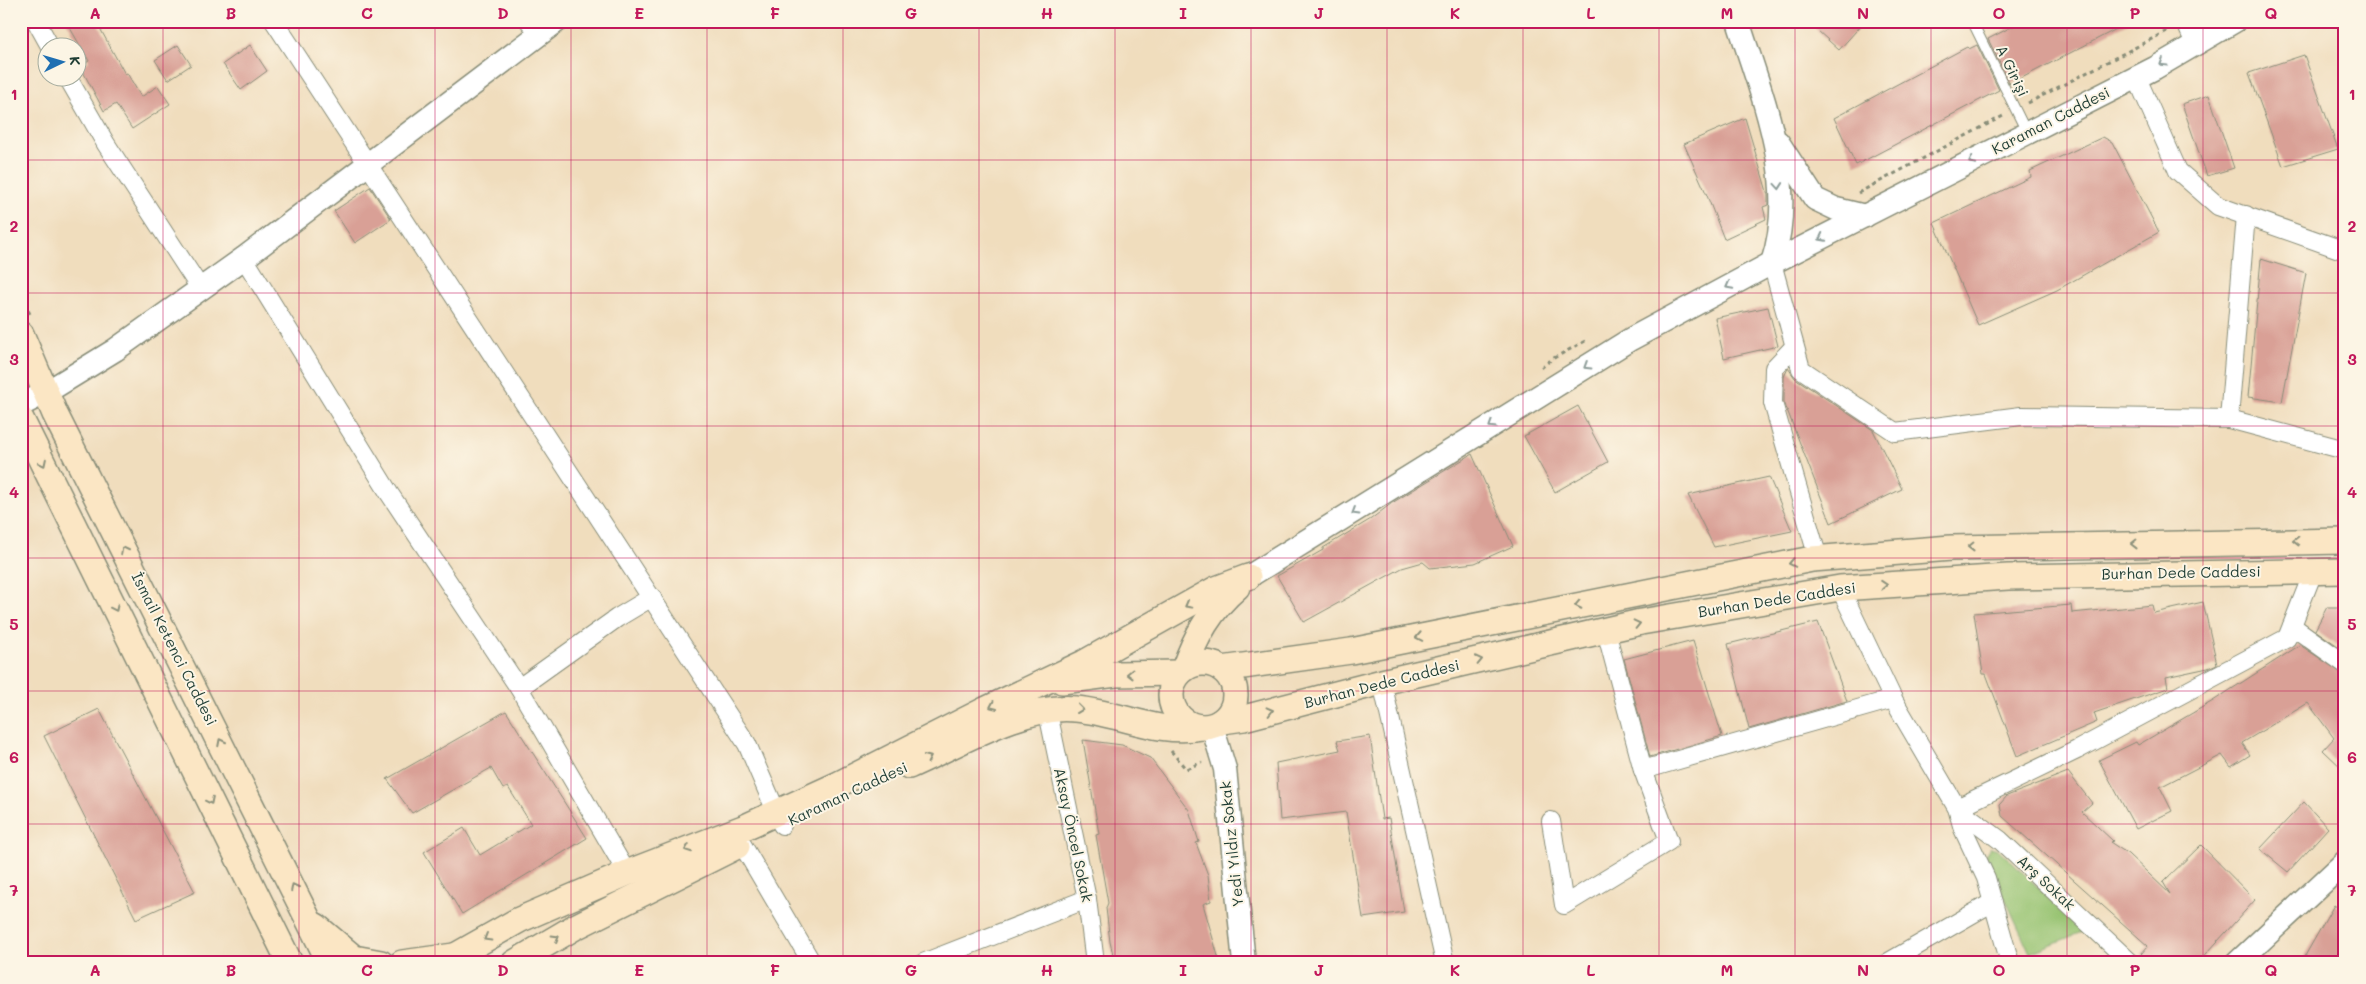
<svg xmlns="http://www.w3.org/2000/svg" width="2366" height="984" viewBox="0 0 2366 984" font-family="Mali,sans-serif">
<rect width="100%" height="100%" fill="#fcf5e5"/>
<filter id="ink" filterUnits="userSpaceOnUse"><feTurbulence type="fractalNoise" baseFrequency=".02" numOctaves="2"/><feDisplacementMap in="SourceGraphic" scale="10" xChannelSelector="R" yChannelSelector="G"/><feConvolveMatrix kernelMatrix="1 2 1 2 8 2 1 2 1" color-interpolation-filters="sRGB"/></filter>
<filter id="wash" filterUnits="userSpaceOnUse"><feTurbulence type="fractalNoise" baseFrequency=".0096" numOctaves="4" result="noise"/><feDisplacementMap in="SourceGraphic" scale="20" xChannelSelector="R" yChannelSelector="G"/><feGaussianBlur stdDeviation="1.12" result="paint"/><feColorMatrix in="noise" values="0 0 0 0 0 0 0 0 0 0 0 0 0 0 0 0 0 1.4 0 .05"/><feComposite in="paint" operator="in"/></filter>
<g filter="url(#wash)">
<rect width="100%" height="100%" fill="#f0ddbd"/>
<!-- green -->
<path fill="#95c26f" stroke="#5a8052" d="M1990,847L1998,849L2084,931L2030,953L1985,855Z"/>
<g id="blocks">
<!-- building -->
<g fill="#d9a096">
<path d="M66,21H96L125,74L127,73L141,97L158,86L170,104L132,129L116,104L104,111L80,66L89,61Z"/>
<path d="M1807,21H1865L1839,50Z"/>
<path d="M2023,21H2132L2010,84L1988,39Z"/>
<path d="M178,45L191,65L168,80L155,60Z"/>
<path d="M250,45L267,71L241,90L223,64Z"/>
<path d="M1977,45L1999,90L1856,165L1834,118L1967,47L1969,49Z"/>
<path d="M2304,55L2338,149L2283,166L2249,73Z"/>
<path d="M2209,95L2234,168L2207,176L2182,104Z"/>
<path d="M1745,118L1768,195V205L1763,207L1766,219L1724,239L1706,193L1684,144Z"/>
<path d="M2103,137L2112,142L2159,232L2057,290L1978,325L1934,223L2031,177L2030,171Z"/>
<path d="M370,187L391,219L355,243L334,211Z"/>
<path d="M2261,259L2306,273L2282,402L2248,397Z"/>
<path d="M1768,307L1778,346L1724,358L1715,318Z"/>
<path d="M1788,368L1795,378L1873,430L1902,489L1831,523L1784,402V377Z"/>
<path d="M1578,406L1608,462L1555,492L1524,436Z"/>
<path d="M1472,454L1513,546L1475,563L1430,568L1423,562L1402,568L1304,622L1277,576L1323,550V548L1371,519L1392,503Z"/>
<path d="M1769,477L1792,531L1714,547L1688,495Z"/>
<path d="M2203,602L2217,664L2208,668L2166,677L2168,688L2094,713L2097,722L2017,756L1986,674H1983L1974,613L2071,605L2072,613L2152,605L2154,613Z"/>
<path d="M2327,607H2345V651L2315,630Z"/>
<path d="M1818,622L1847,701L1749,729L1728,644Z"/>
<path d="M1693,641L1722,736L1650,757L1624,659Z"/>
<path d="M2300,645L2345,675V771L2323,750L2334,738L2308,703L2242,743L2250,755L2231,767L2222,755L2160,787L2172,811L2136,829L2099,760L2136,742L2138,745L2213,701Z"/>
<path d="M99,709L195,892L136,919L44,736Z"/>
<path d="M506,711L587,838L462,914L424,852L464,828L480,855L531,824L508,787L503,789L491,768L412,813L387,779Z"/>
<path d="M1370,736L1382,819L1389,818L1404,912L1363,918L1346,812L1280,820L1276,763L1340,750L1337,741Z"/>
<path d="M1083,740L1122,745L1150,758L1189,810L1199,842L1196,843L1208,875L1211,901L1203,904L1220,963H1115L1110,942L1106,908L1108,903L1096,835L1099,834Z"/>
<path d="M2068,772L2092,803L2082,812L2113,841L2110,842L2128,854L2170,894L2163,882L2201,845L2255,900L2198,963H2151L2141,954L2148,946L2002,816L2000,804L2007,796Z"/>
<path d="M2304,802L2328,828L2288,872L2260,849Z"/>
<path d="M2334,905L2345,912V963H2301Z"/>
</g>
</g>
</g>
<g filter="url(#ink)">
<use href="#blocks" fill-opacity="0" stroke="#888d78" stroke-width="1"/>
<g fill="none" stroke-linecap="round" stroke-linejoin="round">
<!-- service casing -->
<g stroke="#888d78" stroke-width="11">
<path id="service" d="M1972,21L2027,133"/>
</g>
<!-- minor casing -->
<g stroke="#888d78" stroke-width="20">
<g id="minor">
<path d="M36,21L51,48"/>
<path d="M274,21L747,744L782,825"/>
<path d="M529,21L540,34"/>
<path d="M2185,21L2195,44"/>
<path d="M68,78L106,144L200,288"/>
<path d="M2137,78L2178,171L2218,206L2345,251"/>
<path d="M244,258L389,493L519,688L627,873"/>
<path d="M1772,263L1801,369L1895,432L2021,416L2229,419L2345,450"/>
<path d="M1794,347L1774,368L1773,403L1818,558"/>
<path d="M2229,419L2246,215"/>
<path d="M1840,588L1893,699L1957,808L1963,829L1986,878L2010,963"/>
<path d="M2292,626L2345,664"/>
<path d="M1382,682L1445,963"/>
<path d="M519,688L617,618L652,597"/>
<path d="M1047,708L1087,899L1095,963"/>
<path d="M1643,770L1893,699"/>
<path d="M1551,821L1564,905L1669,841L1643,770L1606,631"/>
<path d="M736,834L812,963"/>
<path d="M923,963L1087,899"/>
<path d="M1887,963L1993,902"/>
<path d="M2131,963L2000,840L1957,808L2077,750L2287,638L2314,570"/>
</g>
</g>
<!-- tertiary casing -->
<g stroke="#888d78" stroke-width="25">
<g id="tertiary">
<path d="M1738,21C1762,97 1799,183 1772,263"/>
<path d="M1778,142L1815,199L1836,209L1865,216"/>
<path d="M21,405L45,393L115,350L244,258L557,21"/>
<path d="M1248,577L1631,339L1772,263L2155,68L2235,21"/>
<path d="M1212,726L1225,769L1244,963"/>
<path d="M2237,963L2345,862"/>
</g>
</g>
<!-- secondary casing -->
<g stroke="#888d78" stroke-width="28">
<g id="secondary">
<path d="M21,334L55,414L330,963"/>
<path d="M21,419L290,963"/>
<circle cx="1203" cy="695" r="32"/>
<path d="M1184,669C1196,636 1210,610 1237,587"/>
<path d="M1222,669L1351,651L1812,559L1951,548L2345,541"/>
<path d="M1062,681L1116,674L1179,673"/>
<path d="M1222,721L1244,718L1382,682L1641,622L1840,588L2008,577L2345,571"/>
<path d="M909,766C957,745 1024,703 1076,709C1121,713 1156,735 1202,727"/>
<path d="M316,926L354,958L381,963"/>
<path d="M402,963L454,956"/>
<path d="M443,963L519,920L632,871L743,828L839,784L985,710L1084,663L1216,589L1248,577"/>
<path d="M514,963L575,927L737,846"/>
</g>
</g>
<!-- path -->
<g stroke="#888d78" stroke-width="3" stroke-dasharray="4 4" stroke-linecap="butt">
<path d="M2028,103L2169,30"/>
<path d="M1858,193L2005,115"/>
<path d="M21,296L30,314"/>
<path d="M1541,368L1552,359L1587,340"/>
<path d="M1171,751L1186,769L1202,762"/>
</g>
<!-- service -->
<use href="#service" stroke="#fff" stroke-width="9"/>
<!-- minor -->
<use href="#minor" stroke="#fff" stroke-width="18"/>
<!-- tertiary -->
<use href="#tertiary" stroke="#fff" stroke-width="22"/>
<!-- secondary -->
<use href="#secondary" stroke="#fbe6c4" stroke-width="25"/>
</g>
<!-- one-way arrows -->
<defs><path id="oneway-chevron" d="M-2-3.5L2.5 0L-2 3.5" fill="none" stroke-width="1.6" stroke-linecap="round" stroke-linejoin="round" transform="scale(1.25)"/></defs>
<g stroke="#8f9e9a">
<use href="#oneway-chevron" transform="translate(2163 63) rotate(148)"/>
<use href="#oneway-chevron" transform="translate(1972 161) rotate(153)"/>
<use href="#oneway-chevron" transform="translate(1779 186) rotate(85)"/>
<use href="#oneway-chevron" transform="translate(1822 238) rotate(153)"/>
<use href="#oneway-chevron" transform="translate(1729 286) rotate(152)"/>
<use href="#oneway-chevron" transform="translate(1587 366) rotate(148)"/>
<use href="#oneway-chevron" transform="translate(1492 425) rotate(148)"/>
<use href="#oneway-chevron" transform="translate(1355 512) rotate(149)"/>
</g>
<g stroke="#8d927c">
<use href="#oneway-chevron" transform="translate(43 463) rotate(64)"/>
<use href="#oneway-chevron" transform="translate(2296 541) rotate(179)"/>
<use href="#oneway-chevron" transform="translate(2134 544) rotate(179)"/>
<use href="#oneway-chevron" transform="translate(1971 547) rotate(179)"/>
<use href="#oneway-chevron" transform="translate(124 550) rotate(-117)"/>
<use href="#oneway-chevron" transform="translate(1792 563) rotate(169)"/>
<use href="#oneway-chevron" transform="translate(1884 585) rotate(-4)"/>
<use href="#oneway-chevron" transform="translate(1188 605) rotate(151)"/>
<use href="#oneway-chevron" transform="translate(1578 605) rotate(168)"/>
<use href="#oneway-chevron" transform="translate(115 608) rotate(64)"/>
<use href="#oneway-chevron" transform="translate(1637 624) rotate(-13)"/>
<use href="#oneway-chevron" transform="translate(1419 637) rotate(169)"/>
<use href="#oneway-chevron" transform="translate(1479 660) rotate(-13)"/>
<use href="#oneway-chevron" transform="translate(1130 674) rotate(179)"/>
<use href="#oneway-chevron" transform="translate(993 706) rotate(155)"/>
<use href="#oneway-chevron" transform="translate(1080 709) rotate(7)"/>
<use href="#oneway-chevron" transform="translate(1270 711) rotate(-14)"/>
<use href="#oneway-chevron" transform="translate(221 742) rotate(-117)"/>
<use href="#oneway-chevron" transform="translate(928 758) rotate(-25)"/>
<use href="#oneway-chevron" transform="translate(210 801) rotate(64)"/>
<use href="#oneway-chevron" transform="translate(688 849) rotate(159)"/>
<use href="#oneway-chevron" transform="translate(294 887) rotate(-117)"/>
<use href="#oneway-chevron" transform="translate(487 938) rotate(150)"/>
<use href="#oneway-chevron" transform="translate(556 938) rotate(-31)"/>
</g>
</g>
<!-- grid -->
<path fill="none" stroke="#c2185b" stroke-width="1" stroke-opacity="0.55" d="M163,21V963M299,21V963M435,21V963M571,21V963M707,21V963M843,21V963M979,21V963M1115,21V963M1251,21V963M1387,21V963M1523,21V963M1659,21V963M1795,21V963M1931,21V963M2067,21V963M2203,21V963M21,160H2345M21,293H2345M21,426H2345M21,558H2345M21,691H2345M21,824H2345"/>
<g text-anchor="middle" stroke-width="4" stroke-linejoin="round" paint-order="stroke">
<!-- street labels -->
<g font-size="15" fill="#1f3d34" stroke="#fcf5e5">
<text transform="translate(2012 71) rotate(64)" y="5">A Girişi</text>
<text transform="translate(2051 121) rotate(-27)" y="5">Karaman Caddesi</text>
<text transform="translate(2181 573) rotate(-1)" y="5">Burhan Dede Caddesi</text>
<text transform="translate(1777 600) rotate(-9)" y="5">Burhan Dede Caddesi</text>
<text transform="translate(174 649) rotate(63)" y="5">İsmail Ketenci Caddesi</text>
<text transform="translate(1382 684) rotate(-14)" y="5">Burhan Dede Caddesi</text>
<text transform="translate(848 794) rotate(-25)" y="5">Karaman Caddesi</text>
<text transform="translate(1073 835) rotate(78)" y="5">Aksay Öncel Sokak</text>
<text transform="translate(1232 844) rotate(-96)" y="5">Yedi Yıldız Sokak</text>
<text transform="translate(2046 883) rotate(43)" y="5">Arş Sokak</text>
</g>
</g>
<!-- margin -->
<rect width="2366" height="984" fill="none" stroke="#fcf5e5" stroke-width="55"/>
<!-- north arrow -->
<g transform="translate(62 62) rotate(85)"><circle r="24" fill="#fcf5e5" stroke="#a4ab9e"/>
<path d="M0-4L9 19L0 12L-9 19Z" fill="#1f6fb2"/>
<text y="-8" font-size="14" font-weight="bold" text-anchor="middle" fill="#1f3d34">K</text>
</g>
<rect x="28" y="28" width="2310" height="928" fill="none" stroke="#c2185b" stroke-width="2"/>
<g font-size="16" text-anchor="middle" font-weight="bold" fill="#c2185b">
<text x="95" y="19">A</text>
<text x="231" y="19">B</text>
<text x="367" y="19">C</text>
<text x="503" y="19">D</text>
<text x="639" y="19">E</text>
<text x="775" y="19">F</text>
<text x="911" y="19">G</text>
<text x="1047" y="19">H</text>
<text x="1183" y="19">I</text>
<text x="1319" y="19">J</text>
<text x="1455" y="19">K</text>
<text x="1591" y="19">L</text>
<text x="1727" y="19">M</text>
<text x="1863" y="19">N</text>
<text x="1999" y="19">O</text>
<text x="2135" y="19">P</text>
<text x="2271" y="19">Q</text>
<text x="14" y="100">1</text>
<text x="2352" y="100">1</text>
<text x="14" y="232">2</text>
<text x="2352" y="232">2</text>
<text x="14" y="365">3</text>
<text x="2352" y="365">3</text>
<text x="14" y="498">4</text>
<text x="2352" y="498">4</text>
<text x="14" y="630">5</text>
<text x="2352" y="630">5</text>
<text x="14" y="763">6</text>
<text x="2352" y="763">6</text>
<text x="14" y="896">7</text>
<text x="2352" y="896">7</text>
<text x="95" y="976">A</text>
<text x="231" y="976">B</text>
<text x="367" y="976">C</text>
<text x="503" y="976">D</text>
<text x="639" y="976">E</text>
<text x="775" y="976">F</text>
<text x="911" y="976">G</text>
<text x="1047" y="976">H</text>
<text x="1183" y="976">I</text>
<text x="1319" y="976">J</text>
<text x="1455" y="976">K</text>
<text x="1591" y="976">L</text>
<text x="1727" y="976">M</text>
<text x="1863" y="976">N</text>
<text x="1999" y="976">O</text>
<text x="2135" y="976">P</text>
<text x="2271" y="976">Q</text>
</g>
</svg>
